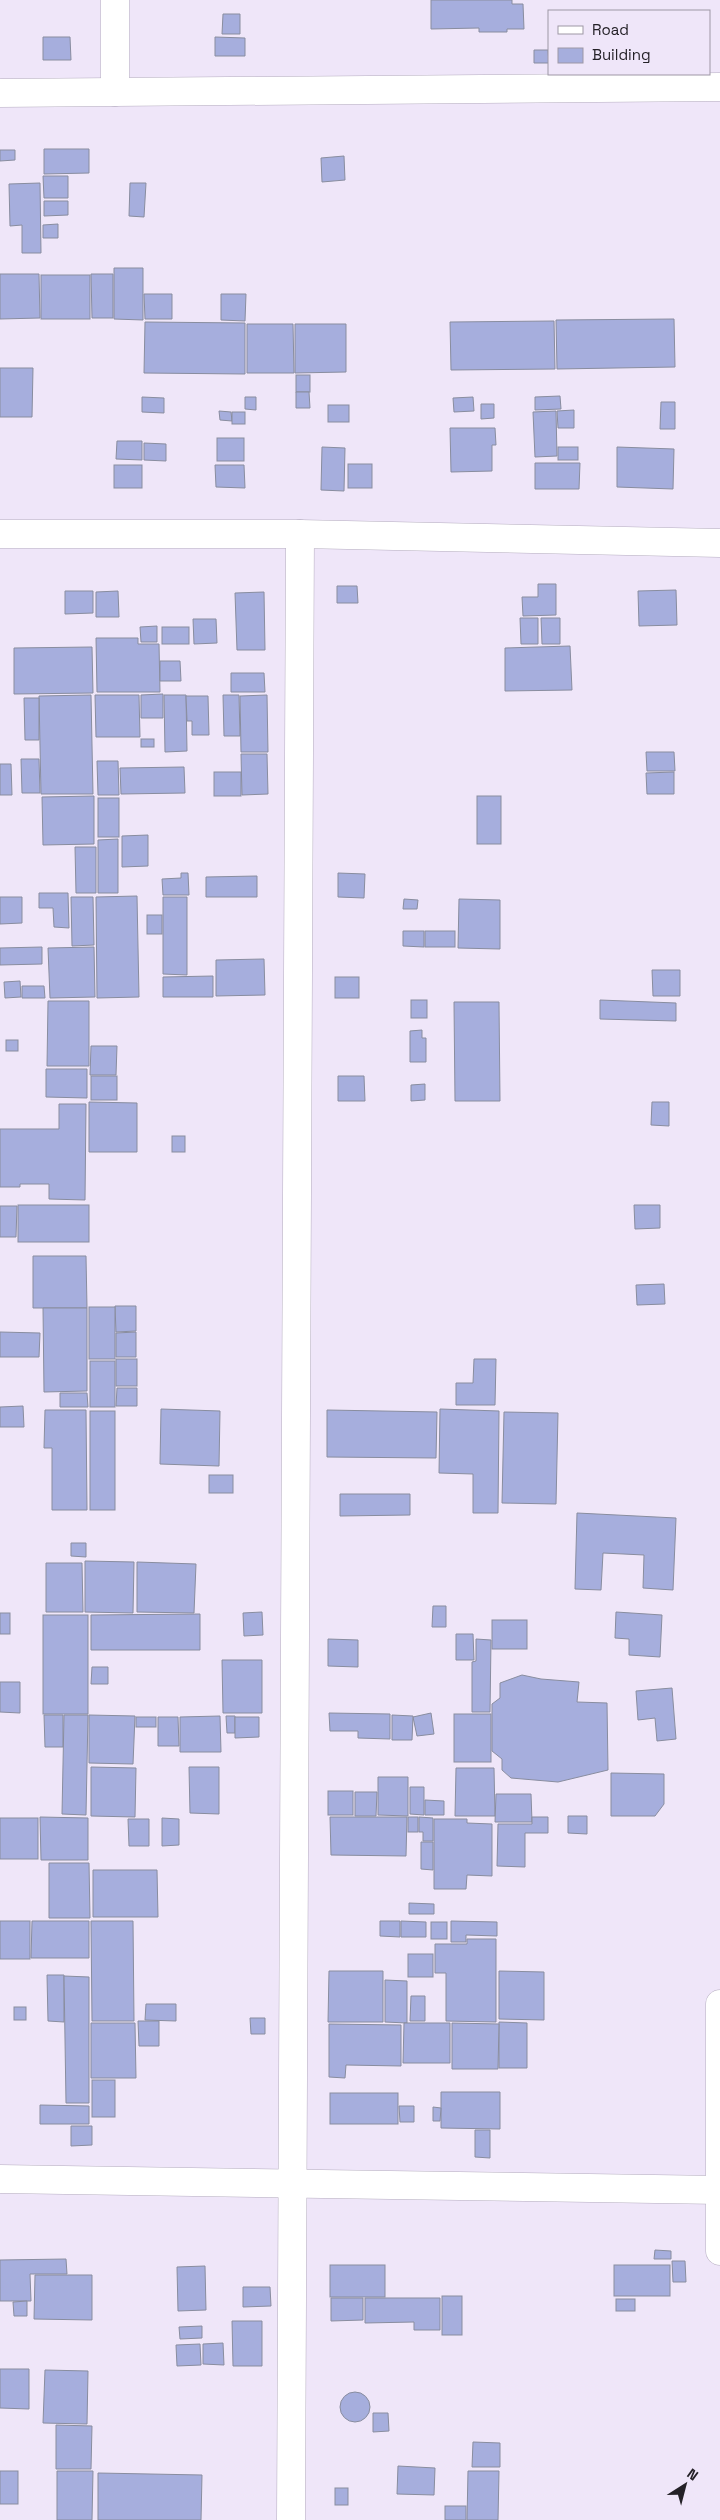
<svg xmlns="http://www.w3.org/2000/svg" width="720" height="2520" viewBox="0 0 720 2520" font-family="'Space Grotesk',sans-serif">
<rect width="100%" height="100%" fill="#efe6f9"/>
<!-- building -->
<g fill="#a6aedd" stroke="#898d9f">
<path d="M431,0H512V4H523L524,29H507V32H479V28L431,29Z"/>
<path d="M223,14H240V34H222Z"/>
<path d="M43,37H70L71,60H43Z"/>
<path d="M215,37L245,38V56H215Z"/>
<path d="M534,50H548L549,63H534Z"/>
<path d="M44,149H89V173L44,174Z"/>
<path d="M0,150H15V160L0,161Z"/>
<path d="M344,156L345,180L322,182L321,158Z"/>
<path d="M43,176H68V198H44Z"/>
<path d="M40,183L41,253H22V225L10,226L9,184Z"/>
<path d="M130,183H146L144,217L129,216Z"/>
<path d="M44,201H68V215L44,216Z"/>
<path d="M58,224V238H43V225Z"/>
<path d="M114,268H143V320L114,319Z"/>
<path d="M0,274H39L40,318L0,319Z"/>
<path d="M91,274H113V318H92Z"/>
<rect x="41" y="275" width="49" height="44"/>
<path d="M144,294H172V319H145Z"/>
<path d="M221,294H246L245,321L221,320Z"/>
<path d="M674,319L675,367L557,369L556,320Z"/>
<path d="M554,321L555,369L451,370L450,322Z"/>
<path d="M145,322L245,323V374L144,373Z"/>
<path d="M247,324H293L294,373H247Z"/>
<path d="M295,324H346V372L295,373Z"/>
<path d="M0,368H33L32,417H0Z"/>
<rect x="296" y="375" width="14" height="17"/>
<path d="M296,392H309L310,408H296Z"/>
<path d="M560,396L561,409L535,410V397Z"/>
<path d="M142,397L164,398V413L142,412Z"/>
<path d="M245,397H256V410L245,409Z"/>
<path d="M473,397L474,411L454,412L453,398Z"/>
<path d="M661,402H675V429H660Z"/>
<path d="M481,404H494V418L481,419Z"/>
<rect x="328" y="405" width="21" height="17"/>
<path d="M574,410V428H558L557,411Z"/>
<path d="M219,411L231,412L232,421L220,420Z"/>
<path d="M556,411L557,456L535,457L533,412Z"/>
<rect x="232" y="412" width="13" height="12"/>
<path d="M450,428H495L496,445H492V471L451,472Z"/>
<rect x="217" y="438" width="27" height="23"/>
<path d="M117,441H142V460L116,459Z"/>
<path d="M144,443L166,444V461L144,460Z"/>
<path d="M322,447L345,448L344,491L321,490Z"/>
<rect x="558" y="447" width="20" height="13"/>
<path d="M617,447L674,449L673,489L617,487Z"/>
<path d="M535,463H580L579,489H535Z"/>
<rect x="348" y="464" width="24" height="24"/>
<rect x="114" y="465" width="28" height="23"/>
<path d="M215,465H244L245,488L216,487Z"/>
<path d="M538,584H556V615L523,616L522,597H538Z"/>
<path d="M337,586H357L358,603H337Z"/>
<path d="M676,590L677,625L639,626L638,591Z"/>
<path d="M65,591H93V613L65,614Z"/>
<path d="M118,591L119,617H96V592Z"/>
<path d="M264,592L265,650H237L235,593Z"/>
<path d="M520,618H538V644H521Z"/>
<path d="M541,618H560V644H542Z"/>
<path d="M193,619H216L217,643L194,644Z"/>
<path d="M157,626V642H141L140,627Z"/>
<rect x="162" y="627" width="27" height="17"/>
<path d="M96,638H138V644H159L160,692H97Z"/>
<path d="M570,646L572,690L505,691V648Z"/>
<path d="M92,647L93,693L14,694V648Z"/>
<path d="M160,661H180L181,681H160Z"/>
<path d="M231,673H264L265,692H231Z"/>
<path d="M163,694V718H141V695Z"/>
<path d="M91,695L93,794H41L39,696Z"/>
<path d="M95,695H139L140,737H96Z"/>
<path d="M164,695H186L187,751L165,752Z"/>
<path d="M223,695H239L240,736H224Z"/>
<path d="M267,695L268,752H241L240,696Z"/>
<path d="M186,696H208L209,735H192V721H187Z"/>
<path d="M24,698H39V740H25Z"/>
<rect x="141" y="739" width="13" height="8"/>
<path d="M646,752H674L675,771H647Z"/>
<path d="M241,754H267L268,794L242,795Z"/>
<path d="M21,759H39L40,793H22Z"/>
<path d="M97,761H118L119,795H98Z"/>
<path d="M0,764H11L12,795H0Z"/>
<path d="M184,767L185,793L121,794L120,768Z"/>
<rect x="214" y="772" width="27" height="24"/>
<path d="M674,772V794H647L646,773Z"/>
<path d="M94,796V844L43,845L42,797Z"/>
<rect x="477" y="796" width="24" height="48"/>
<rect x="98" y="798" width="21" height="39"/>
<path d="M148,835V866L122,867V836Z"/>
<path d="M118,839V893H98V840Z"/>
<path d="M75,847H96V893H76Z"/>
<path d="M181,873H188L189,895H163L162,879L181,878Z"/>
<path d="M338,873L365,874L364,898L338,897Z"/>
<path d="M257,876V897H206V877Z"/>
<path d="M39,893H68L69,928L54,927L53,908H39Z"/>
<path d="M137,896L139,997L97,998L96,897Z"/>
<path d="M0,897H22V923L0,924Z"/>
<path d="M71,897H93L94,945L72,946Z"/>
<path d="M163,897H187V975L163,974Z"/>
<path d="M404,899L418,900L417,909H403Z"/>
<path d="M459,899L500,900V949L458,948Z"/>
<rect x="147" y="915" width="15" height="19"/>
<path d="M403,931H424V947L403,946Z"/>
<rect x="425" y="931" width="30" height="16"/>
<path d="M42,947V964L0,965V948Z"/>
<path d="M94,947L95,997L50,998L48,948Z"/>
<path d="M264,959L265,995L216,996V960Z"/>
<path d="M652,970H680V996H653Z"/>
<path d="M213,976V997H163V977Z"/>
<rect x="335" y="977" width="24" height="21"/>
<path d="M20,981L21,997L5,998L4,982Z"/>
<path d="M22,986H44L45,998H22Z"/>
<rect x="411" y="1000" width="16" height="18"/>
<path d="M600,1000L676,1003V1021L600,1019Z"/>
<path d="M48,1001H89V1066H47Z"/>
<path d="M454,1002H499L500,1101H455Z"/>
<path d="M422,1030V1038H426V1062H410V1031Z"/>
<rect x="6" y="1040" width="12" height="11"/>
<path d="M91,1046H117L116,1075H90Z"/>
<path d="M46,1069H87V1098L46,1097Z"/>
<rect x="91" y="1076" width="26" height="24"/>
<path d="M338,1076H364L365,1101H338Z"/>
<path d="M425,1084V1100L411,1101V1085Z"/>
<path d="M89,1102L137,1103V1152H89Z"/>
<path d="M652,1102H669V1126L651,1125Z"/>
<path d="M59,1104H86L85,1200L49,1199V1184H20V1187H0V1129H59Z"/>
<rect x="172" y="1136" width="13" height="16"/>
<rect x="18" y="1205" width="71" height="37"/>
<path d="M634,1205H660V1228L635,1229Z"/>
<path d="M0,1206H17L16,1237H0Z"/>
<path d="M33,1256H86L87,1308H33Z"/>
<path d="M664,1284L665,1304L637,1305L636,1285Z"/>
<path d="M115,1306H136V1331L116,1332Z"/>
<rect x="89" y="1307" width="26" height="52"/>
<path d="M43,1308H87V1391L44,1392Z"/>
<path d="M0,1332L40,1333L39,1357H0Z"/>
<path d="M136,1332V1357H116V1333Z"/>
<rect x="116" y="1359" width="21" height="27"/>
<path d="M474,1359H496L495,1405H456V1383H473Z"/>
<rect x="90" y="1361" width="25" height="46"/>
<path d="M117,1388H137V1406H116Z"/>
<path d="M60,1393H87L88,1407H60Z"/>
<path d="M23,1406L24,1427H0V1407Z"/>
<path d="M161,1409L220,1411L219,1466L160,1464Z"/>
<path d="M440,1409L499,1411L498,1513H473V1474L439,1473Z"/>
<path d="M45,1410H86L87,1510H52V1448H44Z"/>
<path d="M327,1410L437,1412L436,1458L327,1457Z"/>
<rect x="90" y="1411" width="25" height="99"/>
<path d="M504,1412L558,1413L556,1504L502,1503Z"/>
<rect x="209" y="1475" width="24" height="18"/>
<path d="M340,1494H410V1515L340,1516Z"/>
<path d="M577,1513L676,1518L673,1590L643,1588L644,1555L603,1553L601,1590L575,1589Z"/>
<path d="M71,1543H86V1557L71,1556Z"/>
<path d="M85,1561L134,1562L133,1613L85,1612Z"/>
<path d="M137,1562L196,1564L194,1613L137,1612Z"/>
<path d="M46,1563H82L83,1612H46Z"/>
<path d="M433,1606H446V1627H432Z"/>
<path d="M262,1612L263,1635L244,1636L243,1613Z"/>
<path d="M616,1612L662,1615L660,1657L629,1655V1639L615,1638Z"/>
<rect x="0" y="1613" width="10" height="21"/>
<path d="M200,1614V1650H91V1615Z"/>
<rect x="43" y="1615" width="45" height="99"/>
<rect x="492" y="1620" width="35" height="29"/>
<path d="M456,1634H473L474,1660H456Z"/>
<path d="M328,1639L358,1640V1667L328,1666Z"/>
<path d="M476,1639L491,1640L490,1712H472V1662L476,1661Z"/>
<path d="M222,1660H262V1713H223Z"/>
<path d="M92,1667H108V1684H91Z"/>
<path d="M522,1675L541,1679L579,1682L577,1702L607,1703L608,1770L558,1782L511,1778L502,1770V1759L492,1751V1704L500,1698V1683Z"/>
<path d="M0,1682H20V1713L0,1712Z"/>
<path d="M672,1688L676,1739L657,1741L655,1718L638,1720L636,1691Z"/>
<path d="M329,1713L390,1714V1739L358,1738V1731H330Z"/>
<path d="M431,1713L434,1734L417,1736L413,1717Z"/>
<rect x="454" y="1714" width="37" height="48"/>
<path d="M44,1715H63V1747H45Z"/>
<path d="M64,1715H88L86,1815L62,1814Z"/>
<path d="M89,1715L135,1716L133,1764L89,1763Z"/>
<path d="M392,1715L413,1716L412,1740H392Z"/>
<path d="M220,1716L221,1752H180V1717Z"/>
<path d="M226,1716H235V1733H227Z"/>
<rect x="136" y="1717" width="20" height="10"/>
<path d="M158,1717H178L179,1746H158Z"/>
<path d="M235,1717H259V1737L235,1738Z"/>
<path d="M91,1767L136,1768L135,1817L91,1816Z"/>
<path d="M189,1767H219V1814L190,1813Z"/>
<path d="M456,1768H494L495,1816H455Z"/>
<path d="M611,1773L664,1774V1804L655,1816H611Z"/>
<path d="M378,1777H408V1816L378,1815Z"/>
<path d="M410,1787H424V1815L410,1814Z"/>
<rect x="328" y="1791" width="25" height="24"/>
<path d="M355,1792H377L376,1816H355Z"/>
<path d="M496,1794H531L532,1822H495Z"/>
<path d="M425,1800L444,1801V1815H425Z"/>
<path d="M568,1816H587V1834L568,1833Z"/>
<path d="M40,1817L88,1818V1860H41Z"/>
<path d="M330,1817H407L406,1856L331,1855Z"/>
<rect x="408" y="1817" width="10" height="15"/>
<path d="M419,1817L433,1818V1841H423V1832H419Z"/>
<path d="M532,1817H548V1833H525V1867L497,1866L498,1824H532Z"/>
<rect x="0" y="1818" width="38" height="41"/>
<path d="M162,1818L179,1819V1845L162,1846Z"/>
<path d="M128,1819H149V1846H129Z"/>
<path d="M434,1819H467V1823L492,1824V1876L467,1875L466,1889H434Z"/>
<path d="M421,1842H433V1870L421,1869Z"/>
<path d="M49,1863H89L90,1918H49Z"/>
<path d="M93,1870H157L158,1917H93Z"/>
<path d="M409,1903L434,1904V1914H409Z"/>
<rect x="0" y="1921" width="30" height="38"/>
<path d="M32,1921H89V1958H31Z"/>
<path d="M91,1921H133L134,2021H92Z"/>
<path d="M380,1921H400V1937L380,1936Z"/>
<path d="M401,1921L426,1922V1937H401Z"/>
<path d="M451,1921L497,1922V1936L466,1935V1942H451Z"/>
<rect x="431" y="1922" width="16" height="17"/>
<path d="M467,1939H496V2022L446,2021V1973H435V1944H467Z"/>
<rect x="408" y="1954" width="25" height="23"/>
<path d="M329,1971H383V2022H328Z"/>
<path d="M499,1971L544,1972V2020L499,2019Z"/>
<path d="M47,1975H64V2022L48,2021Z"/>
<path d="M64,1976L89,1977V2103H66Z"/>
<path d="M385,1980L407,1981V2023L385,2022Z"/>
<path d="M411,1996H425V2021H410Z"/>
<path d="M146,2004H176V2021L145,2020Z"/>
<rect x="14" y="2007" width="12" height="13"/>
<path d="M250,2018H265V2034H251Z"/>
<path d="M138,2021H159V2046H139Z"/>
<path d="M499,2022L527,2023V2068H499Z"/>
<path d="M91,2023H135L136,2078H91Z"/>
<path d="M404,2023H450V2063H403Z"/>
<path d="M452,2023L499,2024L498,2069H452Z"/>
<path d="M329,2024L401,2025V2066L346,2065L345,2078L329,2077Z"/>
<rect x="92" y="2080" width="23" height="37"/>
<path d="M441,2092H500V2129L441,2128Z"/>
<rect x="330" y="2093" width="68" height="31"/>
<path d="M40,2105L89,2106V2124H40Z"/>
<path d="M399,2106H414V2122H400Z"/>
<path d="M433,2107L441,2108L440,2121H433Z"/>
<path d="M71,2126H92V2145L71,2146Z"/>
<path d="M475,2130H490V2158L475,2157Z"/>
<path d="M655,2250L671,2251V2259H654Z"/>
<path d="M66,2259L67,2274H30L31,2301H0V2260Z"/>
<path d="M672,2261H685L686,2282H673Z"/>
<rect x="330" y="2265" width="55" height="32"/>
<rect x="614" y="2265" width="56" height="31"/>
<path d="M205,2266L206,2310L178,2311L177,2267Z"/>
<path d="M35,2275H92V2320L34,2319Z"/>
<path d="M243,2287H270L271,2306L243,2307Z"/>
<rect x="442" y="2296" width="20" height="39"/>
<path d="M331,2298H363V2320L331,2321Z"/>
<path d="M365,2298H440V2330H414V2322L365,2323Z"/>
<rect x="616" y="2299" width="19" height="12"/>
<path d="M27,2301V2316H14L13,2302Z"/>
<path d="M232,2321H262V2366H233Z"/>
<path d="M202,2326V2338L180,2339L179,2327Z"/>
<path d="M223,2343L224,2365L203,2364V2344Z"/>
<path d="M200,2344L201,2365L177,2366L176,2345Z"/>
<path d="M0,2369H29V2409L0,2408Z"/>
<path d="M45,2370L88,2371L87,2424L43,2423Z"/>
<circle cx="355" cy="2407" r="15"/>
<path d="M373,2413H388L389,2431L373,2432Z"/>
<path d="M56,2425L92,2426L91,2469H56Z"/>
<path d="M473,2442L500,2443V2467H472Z"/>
<path d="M398,2466L435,2468L434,2495L397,2494Z"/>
<rect x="0" y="2471" width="18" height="33"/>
<path d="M57,2471H93L92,2520H57Z"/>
<path d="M468,2471H499L498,2520H467Z"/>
<path d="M98,2473L202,2475L201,2520H98Z"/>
<rect x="335" y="2488" width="13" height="17"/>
<rect x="445" y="2506" width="21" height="14"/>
</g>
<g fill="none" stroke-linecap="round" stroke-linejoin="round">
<!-- street casing -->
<g stroke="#b5adbf" stroke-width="29">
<g id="street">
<path d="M115,92V0"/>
<path d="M0,93L720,87"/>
<path d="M0,534H300L720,543"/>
<path d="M720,2004V2251"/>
<path d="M0,2179L720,2190"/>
<path d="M291,2520L300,534"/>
</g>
</g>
<!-- street -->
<use href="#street" stroke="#fff" stroke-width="28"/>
</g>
<!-- legend -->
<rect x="548" y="10" width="162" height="65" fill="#efe6f9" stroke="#9e97a5"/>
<rect x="558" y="26" width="25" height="8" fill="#ffffff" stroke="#9e97a5"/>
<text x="592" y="35" font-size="15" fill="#242127">Road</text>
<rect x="558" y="48" width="25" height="15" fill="#a6aedd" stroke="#9e97a5"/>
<text x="592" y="60" font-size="15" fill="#242127">Building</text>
<!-- north arrow -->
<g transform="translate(685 2485) rotate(36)" stroke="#efe6f9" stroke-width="4" paint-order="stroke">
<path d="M0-4L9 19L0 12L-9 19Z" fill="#242127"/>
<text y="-8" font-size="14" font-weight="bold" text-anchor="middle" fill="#242127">N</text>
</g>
</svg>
